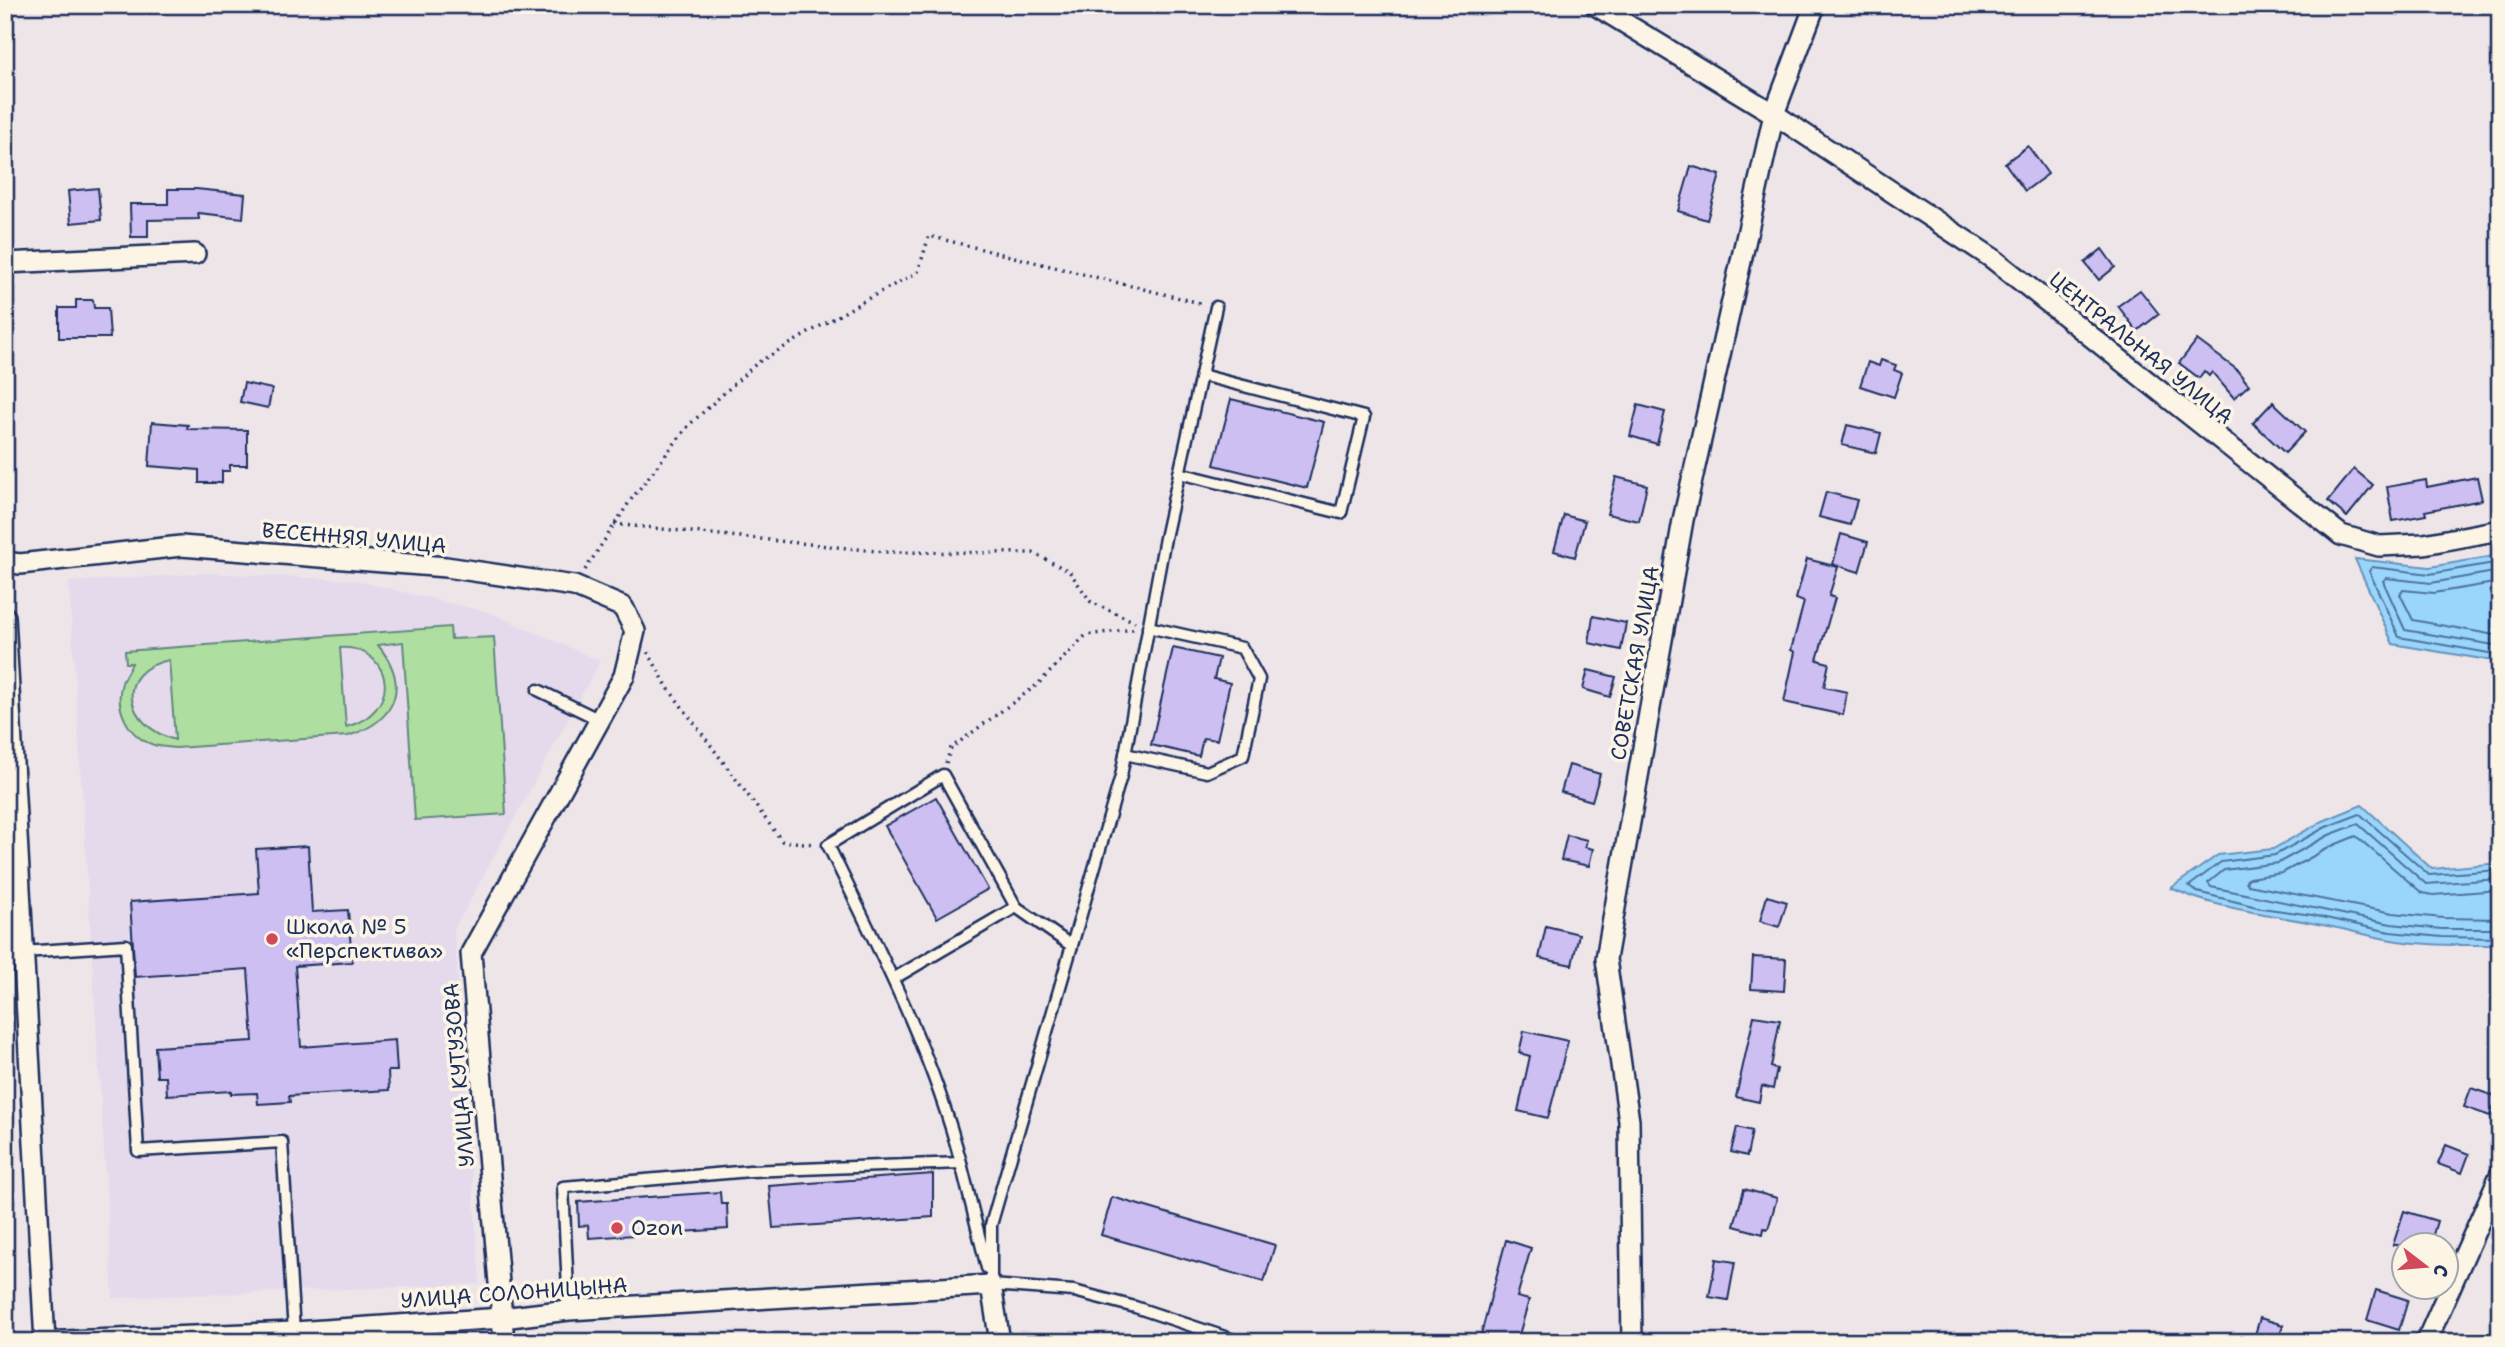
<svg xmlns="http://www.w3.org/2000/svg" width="2505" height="1347" viewBox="0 0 2505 1347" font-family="'Shantell Sans',sans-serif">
<rect width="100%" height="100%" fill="#eee5e9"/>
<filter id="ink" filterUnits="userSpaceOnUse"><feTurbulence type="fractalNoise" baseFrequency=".0143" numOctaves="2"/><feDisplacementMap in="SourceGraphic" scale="14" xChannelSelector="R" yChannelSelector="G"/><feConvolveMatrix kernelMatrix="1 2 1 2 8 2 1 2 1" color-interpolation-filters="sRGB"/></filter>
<g filter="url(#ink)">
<!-- built -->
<path fill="#e4daeb" d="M208,573L353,580L491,613L600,661L454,930L480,1284L113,1298L69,582Z"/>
<!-- green -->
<path fill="#aedfa0" stroke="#64877f" stroke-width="2" fill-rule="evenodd" d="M450,627L451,639L494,637L506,814L415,820L403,642L378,645C411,686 396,721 348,736L176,748C169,747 161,747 154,745C128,737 114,708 122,683C124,676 129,670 132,663H126L125,651ZM340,648C378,645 401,687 371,714C364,721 355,724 346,727ZM169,660L175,739V740C124,725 113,671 169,660Z"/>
<!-- water -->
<g fill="#9ad6fb" stroke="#6793bc" stroke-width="2">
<path d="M2500,555V662L2393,644L2355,559L2430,567Z"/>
<path d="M2362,805L2432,869L2500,863V945C2462,945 2423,946 2386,939C2361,934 2337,927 2312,923C2264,913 2216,909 2171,888L2218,855L2273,849L2323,821Z"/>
</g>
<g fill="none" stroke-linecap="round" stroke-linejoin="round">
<!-- shore -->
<g stroke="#4e729d" stroke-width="2">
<path d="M2500,562L2430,574L2372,567L2369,571L2399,637L2500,655"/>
<path d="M2500,571L2431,583L2386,578L2383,581L2405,630L2500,646"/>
<path d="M2500,582L2434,593L2403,590L2400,594L2413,620L2500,636"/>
<path d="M2500,870L2429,875L2360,814L2326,827L2275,855L2221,862L2189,886L2197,892L2261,908L2312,915L2390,932L2442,937L2500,938"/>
<path d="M2500,879L2426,884L2358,824L2329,835L2278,863L2224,870L2208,883L2211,887L2391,924L2442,929H2500"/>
<path d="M2500,890L2433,895L2422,893L2356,836L2334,845L2282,873L2249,878L2246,881L2248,885L2393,913L2443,918L2500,919"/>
</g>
</g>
<!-- building -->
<g fill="#cdbff1" stroke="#1b2f5e" stroke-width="2">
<path d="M2028,146L2048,174L2025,191L2005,163Z"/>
<path d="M1691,166L1720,175L1707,220L1678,211Z"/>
<path d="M98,188L101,220L71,223L68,191Z"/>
<path d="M168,189H196L245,194L243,218L198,213L199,219L148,220V237H131L130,204H168Z"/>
<path d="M2102,249L2115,267L2099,280L2085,263Z"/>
<path d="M2140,290L2159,314L2137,331L2118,306Z"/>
<path d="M76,300H93L94,308H108L110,338H59V308H76Z"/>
<path d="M2197,340L2236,369L2249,385L2234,398L2212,372L2209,376L2204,371L2199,378L2179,363Z"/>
<path d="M1881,360L1896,365L1894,370L1902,373L1894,397L1860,386L1868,362L1879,366Z"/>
<path d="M244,383L272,389L268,408L240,402Z"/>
<path d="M1231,399L1324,422L1307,488L1214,465Z"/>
<path d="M2273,402L2305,432L2285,453L2253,423Z"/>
<path d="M1638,405L1665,412L1657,444L1630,436Z"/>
<path d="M152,422L188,425L187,429L247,430V465H230V471H222V483H199V470L149,466Z"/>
<path d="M1847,425L1881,433L1876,453L1842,445Z"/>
<path d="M2354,469L2373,485L2347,517L2328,501Z"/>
<path d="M1616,477L1647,485L1639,521L1607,514Z"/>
<path d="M2477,477L2482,500L2425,511L2426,515L2393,521L2387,487L2426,480L2427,487Z"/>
<path d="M1826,492L1857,500L1850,525L1819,517Z"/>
<path d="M1564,515L1585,521L1575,557L1554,551Z"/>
<path d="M1841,534L1868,542L1859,572L1833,564Z"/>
<path d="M1807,559L1838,567L1829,596L1835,598L1817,660L1829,663L1824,687L1847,692L1843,715L1784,702L1795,652L1791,650L1804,602L1796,599Z"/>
<path d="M1593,616L1626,623L1621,650L1589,643Z"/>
<path d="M1173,648L1219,658L1214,679L1230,683L1217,740L1203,738L1199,756L1151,745Z"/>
<path d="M1588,670L1616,677L1610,697L1583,689Z"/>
<path d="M1569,765L1600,774L1592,801L1561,792Z"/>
<path d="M936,797L988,889L937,918L885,826Z"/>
<path d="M1567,835L1587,840L1585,847L1593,849L1589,866L1561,860Z"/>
<path d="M308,846L312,912L348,910L352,962L295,966L301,1047L395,1040L397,1071H388L389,1090L289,1096L290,1102L258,1104L257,1093L231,1094V1091L167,1095L166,1077H157L155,1047L253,1041L248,969L135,977L130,902L259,893L256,849Z"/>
<path d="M1767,896L1787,902L1779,927L1760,921Z"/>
<path d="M1546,926L1579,934L1572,965L1539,958Z"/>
<path d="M1753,957L1786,959L1784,991L1751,989Z"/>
<path d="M1754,1016L1780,1020L1771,1067L1777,1069L1773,1089L1762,1086L1759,1102L1736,1097Z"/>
<path d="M1524,1031L1568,1041L1548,1118L1518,1111L1530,1056L1519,1053Z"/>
<path d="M2471,1088L2497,1097L2490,1116L2464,1107Z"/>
<path d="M1737,1127L1752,1131L1747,1156L1731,1152Z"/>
<path d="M2446,1145L2469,1154L2462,1173L2438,1164Z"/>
<path d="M933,1174V1217L773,1228L769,1186Z"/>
<path d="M1744,1189L1777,1198L1768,1229L1764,1228L1763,1234L1734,1226Z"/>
<path d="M720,1192L721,1204H727L728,1229L589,1238L588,1225L579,1226L578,1202Z"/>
<path d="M1112,1197L1275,1245L1264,1282L1101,1235Z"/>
<path d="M2404,1211L2437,1221L2430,1245H2393Z"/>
<path d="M1506,1240L1531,1248L1517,1297L1529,1300L1517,1342H1479Z"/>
<path d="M1716,1259L1735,1262L1728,1300L1709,1297Z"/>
<path d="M2376,1290L2408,1300L2399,1330L2367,1320Z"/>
<path d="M2260,1318L2283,1325L2278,1342L2254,1338Z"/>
</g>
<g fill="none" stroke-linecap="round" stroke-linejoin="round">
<!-- service casing -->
<g stroke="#1b2f5e" stroke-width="15">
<g id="service">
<path d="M1179,473L1341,513L1364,417L1201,375"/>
<path d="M538,690L600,720"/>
<path d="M1125,754L1207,772L1243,756L1259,679L1242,648L1148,627"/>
<path d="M1016,907L1072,946"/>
<path d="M23,952L126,945L138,1151L282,1142L294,1332"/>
<path d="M893,979L1016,907L943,775L828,845C878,948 932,1051 961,1163"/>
<path d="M991,1285V1225L1121,776L1165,538L1216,307"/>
<path d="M991,1285L1074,1291L1135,1307L1240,1342"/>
<path d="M569,1310L563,1187L750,1171L961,1163L987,1268"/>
</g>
</g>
<!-- minor casing -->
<g stroke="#1b2f5e" stroke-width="24">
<g id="minor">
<path d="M1595,5L1774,114L1992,258L2341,535L2379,546L2424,544L2500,530"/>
<path d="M5,263L195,254"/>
<path d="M5,562L20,564L181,546L446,567L574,586L623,607L635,631L624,676L471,953L504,1342"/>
<path d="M5,617L45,1342"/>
<path d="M5,953L23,952"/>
<path d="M39,1342L294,1332L502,1318L569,1310L991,1285L1000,1342"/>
<path d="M1632,1342L1629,1121L1606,959L1683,520L1774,114L1815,5"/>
<path d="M2426,1342L2500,1175"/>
</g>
</g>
<!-- path -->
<g stroke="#1b2f5e" stroke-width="3.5" stroke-dasharray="2 5" stroke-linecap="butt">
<path d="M614,524L886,552L1033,553L1069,571L1091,602L1135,622"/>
<path d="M585,570L630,501L689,425L757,363L860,303L918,272L929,236L1204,304"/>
<path d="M648,652L668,688L782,841L815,844"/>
<path d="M946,763L951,748L1037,685L1086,635L1134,629"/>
</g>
<!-- service -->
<use href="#service" stroke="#fcf5e5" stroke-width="10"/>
<!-- minor -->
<use href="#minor" stroke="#fcf5e5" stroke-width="19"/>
</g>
</g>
<!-- markers -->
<g fill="#d1495b" stroke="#fcf5e5" stroke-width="2.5">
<circle cx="272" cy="939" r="7"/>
<circle cx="617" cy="1228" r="7"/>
</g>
<g text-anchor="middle" stroke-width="7" stroke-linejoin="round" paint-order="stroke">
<!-- street labels -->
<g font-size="21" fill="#1b2f5e" stroke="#fcf5e5">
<text transform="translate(2141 348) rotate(39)" y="7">ЦЕНТРАЛЬНАЯ УЛИЦА</text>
<text transform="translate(354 538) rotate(5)" y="7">ВЕСЕННЯЯ УЛИЦА</text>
<text transform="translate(1635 663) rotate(-80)" y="7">СОВЕТСКАЯ УЛИЦА</text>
<text transform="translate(459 1075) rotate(-95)" y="7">УЛИЦА КУТУЗОВА</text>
<text transform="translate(514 1293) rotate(-4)" y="7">УЛИЦА СОЛОНИЦЫНА</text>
</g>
<!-- poi labels -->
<g font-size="21" fill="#1b2f5e" stroke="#fcf5e5" text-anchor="start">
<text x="286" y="934">Школа № 5<tspan x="286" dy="24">«Перспектива»</tspan></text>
<text x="631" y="1235">Ozon</text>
</g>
</g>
<!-- margin -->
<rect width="2505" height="1347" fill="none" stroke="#fcf5e5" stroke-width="28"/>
<rect x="14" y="14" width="2477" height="1319" fill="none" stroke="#1b2f5e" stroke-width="2.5" filter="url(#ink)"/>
<!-- north arrow -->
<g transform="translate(2425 1266) rotate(106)"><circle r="33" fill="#fcf5e5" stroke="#a2a6af" stroke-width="2"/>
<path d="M0-5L12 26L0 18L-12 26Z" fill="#d1495b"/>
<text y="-10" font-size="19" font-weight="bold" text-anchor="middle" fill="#1b2f5e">С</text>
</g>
</svg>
